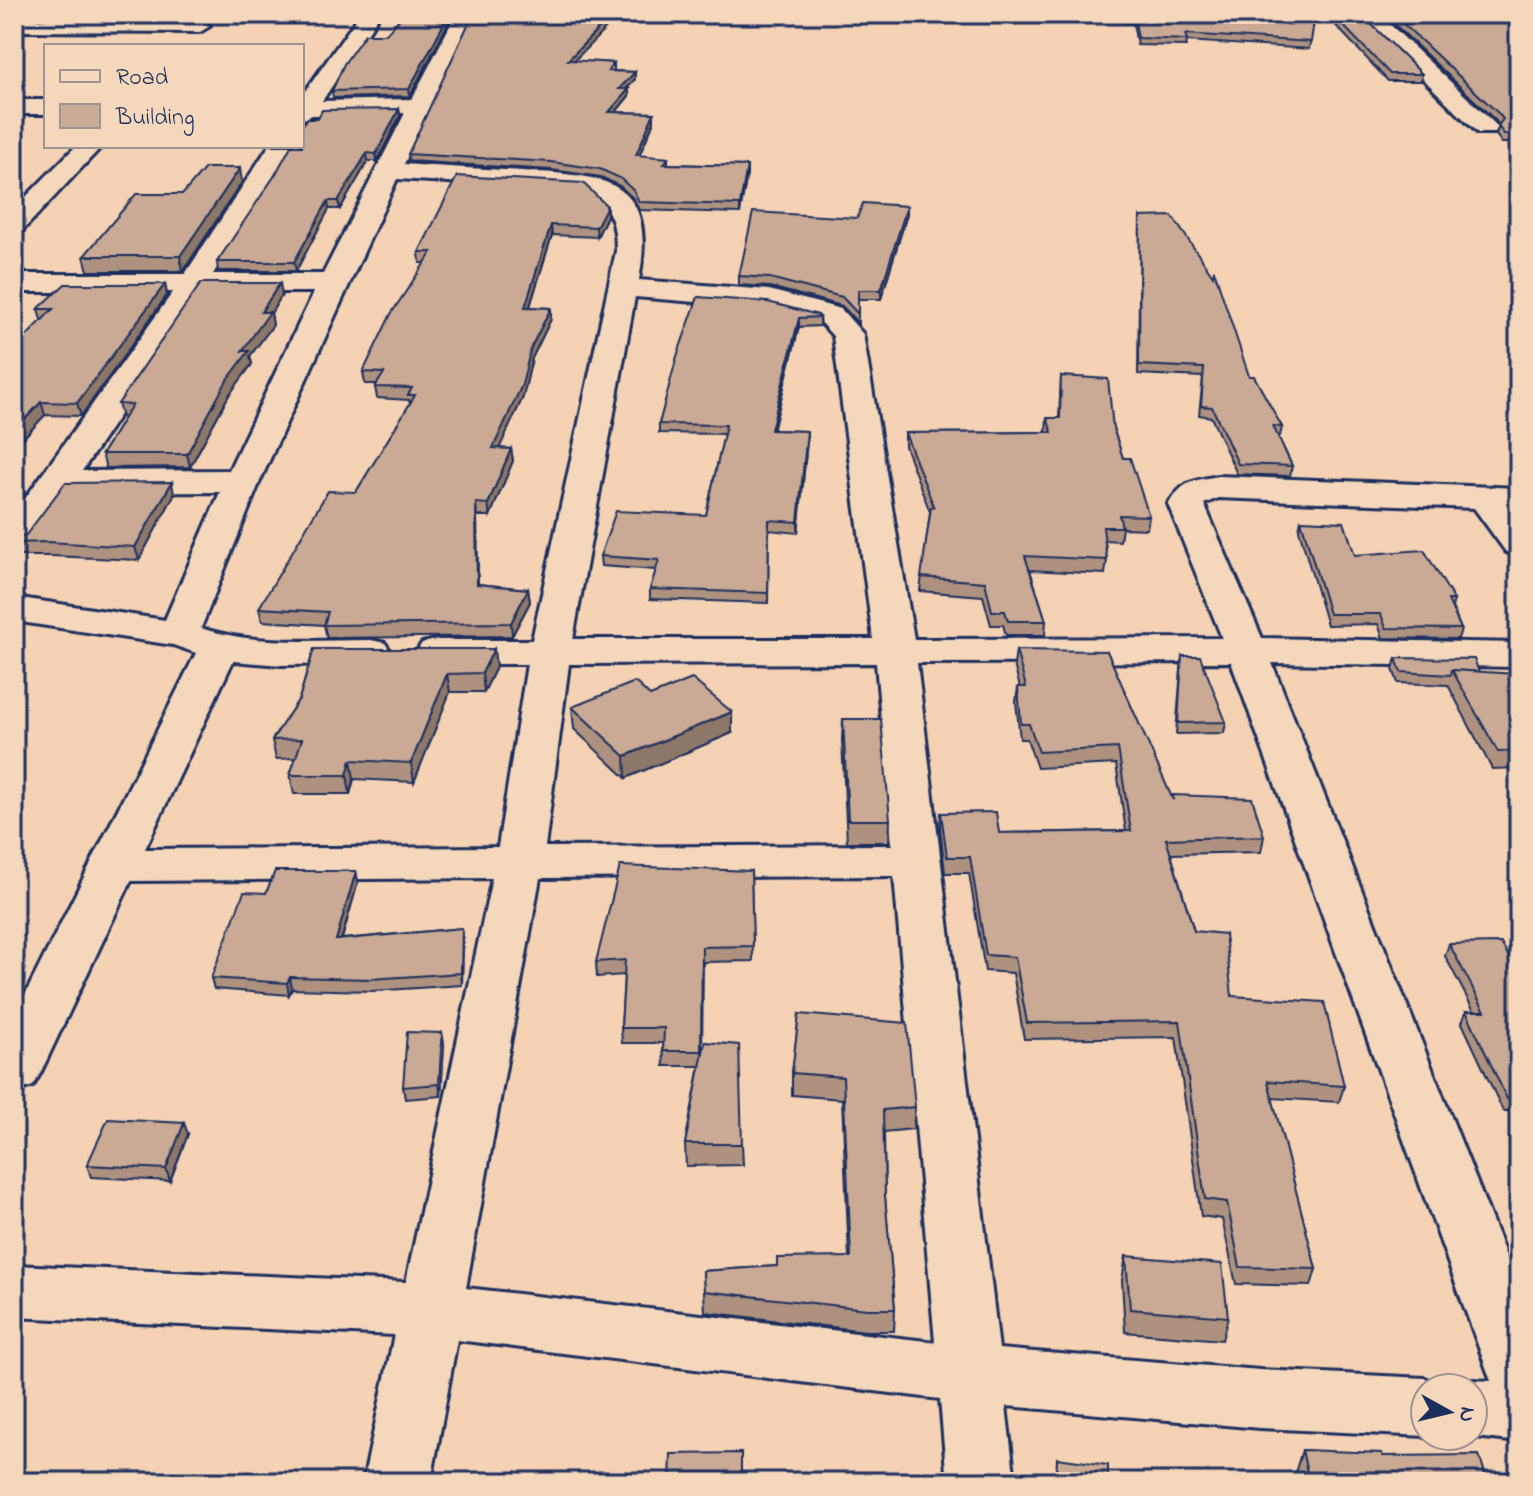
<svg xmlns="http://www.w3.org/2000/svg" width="1533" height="1496" viewBox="0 0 1533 1496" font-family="'Indie Flower',sans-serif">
<rect width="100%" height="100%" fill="#f4d2b3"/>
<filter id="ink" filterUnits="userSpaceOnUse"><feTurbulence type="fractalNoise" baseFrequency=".0125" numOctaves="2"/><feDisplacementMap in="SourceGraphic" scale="16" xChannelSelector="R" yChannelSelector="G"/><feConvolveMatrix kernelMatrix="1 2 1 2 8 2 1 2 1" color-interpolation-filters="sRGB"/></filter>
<g filter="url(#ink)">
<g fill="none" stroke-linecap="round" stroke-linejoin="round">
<!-- minor casing -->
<g stroke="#1b2f5e" stroke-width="6">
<g id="minor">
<path d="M360,14H380L322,101L412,99L456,14H476L404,164C443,167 483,169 522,171C604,176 658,176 639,280L769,290L841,309L863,334L914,639L1222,638L1168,504C1184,481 1191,481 1218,476L1519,488V510L1512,509L1519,519V555L1506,552L1474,508L1218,498L1204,504L1262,638L1519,643V667L1272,663L1519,1289V1442L1466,1436H1473V1388H1450L1473,1380L1491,1381L1231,662L917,663L999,1349L1260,1370L1425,1378L1449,1388H1425L1426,1436L1260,1428L1006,1406L1015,1482H947L940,1399L457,1340L431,1482H363L394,1335L14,1317V1265L406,1282L492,878L131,881L41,1072L33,1086L14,1092V1017L196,653L173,645L14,621V597L165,620L220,492L67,493L27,547L14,550V514L173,292H14V274H185L269,146H293L213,274H323L405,113L312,115L302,120V96ZM397,179L585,190C611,205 616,223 616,251L532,640H436L422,643L416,652L422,661L436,664H527L498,847L145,849L233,661L281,665L371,664L385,661L391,652L385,643L371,640C315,640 256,646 201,628L260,481ZM202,292H314L229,470L82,471ZM635,297L768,308L819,321L833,336L873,639H573ZM876,663L892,845L545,847L569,664ZM894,876L935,1342L466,1288L540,878Z"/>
<path d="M1357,14H1379L1494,123L1498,128L1494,133H1478Z"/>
<path d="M14,19L200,20L210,26L200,32L14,31Z"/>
<rect x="14" y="100" width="32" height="14"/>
<path d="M76,146H102L23,230L14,232V209Z"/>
</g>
</g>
<!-- minor -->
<use href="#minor" fill="#f5d8bb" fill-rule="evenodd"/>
</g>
<!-- wall -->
<g fill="#ae927f" stroke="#1b2f5e" stroke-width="2">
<path d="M404,14L410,96L333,98L332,91Z"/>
<path d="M860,14H970V19L860,15Z"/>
<path d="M1124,14H1315L1309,49L1187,41L1186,46L1137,45L1133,23H1125Z"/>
<path d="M1327,14H1361L1422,74L1421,81H1388L1327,16Z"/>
<path d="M1390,14H1434L1519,18V143H1502L1496,135L1499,125L1496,121L1389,19Z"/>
<path d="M575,61L614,63V71L635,72V79L626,89H629V96L616,112L654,113V121L639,156L668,158V164L747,166V174L740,213L639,210L634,199L620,186L601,177L552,170L409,161L408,154Z"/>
<path d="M399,109L400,116L377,161H368L340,209H329L296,271H218L217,262L318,119Z"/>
<path d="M242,182L183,271H88L84,256L183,194Z"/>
<path d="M607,206V216L597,237L552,235L530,307L551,308V319L532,358L523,397L499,448L511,449L513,461L490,516H477L478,584L528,589L530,602L512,636L327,638L324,625L262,621L259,608L356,492L410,404L409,400L377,398L375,387L377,384H365L363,372L425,263H420L419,252Z"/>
<path d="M907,206V214L881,299H858V323L842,306L770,287L739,285V276L857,218Z"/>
<path d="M1140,217L1249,376L1282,427L1280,436H1278L1292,466L1290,476L1237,474L1211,417L1199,415L1203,377L1138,374Z"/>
<path d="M165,284L167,295L81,416L45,415L14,448L41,320L38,309Z"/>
<path d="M282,295L271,313L273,325L250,356L252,364L229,395L190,467L106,468L102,454L124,418L122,417L118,404Z"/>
<path d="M698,297L820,317V326L799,327L773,430L807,431V441L798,533L769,530L768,603L650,599V589L656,570L601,566L600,556L706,515L724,434L659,433V424Z"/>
<path d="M1061,376L1113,428L1123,458L1149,516L1147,529L1122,528L1120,541L1105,540L1107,560L1105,574L1030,570L1046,621L1045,635H1006L1003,625H991L983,596L920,591L930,512L905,446V433L1046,432L1047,418H1059Z"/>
<path d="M174,495L139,560L51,556H14V539Z"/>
<path d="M1301,520L1355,555L1454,600L1452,607L1461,629L1458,639L1383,638L1378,624L1327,625L1299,530Z"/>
<path d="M314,649L496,667L484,692H450L414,782L354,779L350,794H294L290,775L296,758L276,759L272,740L299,699Z"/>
<path d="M1016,650L1173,799L1264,836L1261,852L1171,854L1194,931L1232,996L1344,1086L1339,1102L1272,1098L1316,1269L1311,1286L1236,1284L1222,1219L1201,1216L1176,1037L1024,1039L1013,973L985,971L969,873H945L940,828L941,813L999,833L1126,831L1116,764L1037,768L1027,739H1020L1016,702L1018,687H1020L1014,665Z"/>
<path d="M1182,656L1226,722L1224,733L1176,734Z"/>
<path d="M1396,658L1519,679V768L1492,769L1448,685L1398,683L1393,669Z"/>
<path d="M650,696L732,733L626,778L574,729L572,707Z"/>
<path d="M843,719L890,820L889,842H847L842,740Z"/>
<path d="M356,871L358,882L342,939L462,928L463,939L462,985L372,991L292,989L289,995L214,989L211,978L266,893Z"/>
<path d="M751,871L753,961L703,962L702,1056L742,1144L743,1165L686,1166L685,1144L700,1066H664L663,1043H622L621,1028L624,975L597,977L596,962Z"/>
<path d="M1449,944L1519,971V1111H1503L1462,1023L1466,1011H1474L1445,956Z"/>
<path d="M799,1014L915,1107L913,1129L884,1132L885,1196L895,1309L894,1331H866L705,1312L703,1271L777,1266L849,1257L842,1099L792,1095V1073Z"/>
<path d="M442,1033L444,1044L441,1096L405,1099L403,1087Z"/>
<path d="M188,1134L170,1181L91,1177L87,1165Z"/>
<path d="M1126,1256L1228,1317L1222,1340L1125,1332L1122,1280Z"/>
<path d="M1302,1450L1383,1456L1488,1482H1297L1295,1473Z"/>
</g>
<!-- shaded-wall -->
<g fill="#8d7768" stroke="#1b2f5e" stroke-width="2">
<path d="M449,14H453L410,96L409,89Z"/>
<path d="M613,14H620L568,67V60Z"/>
<path d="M635,72V79L620,96L619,89Z"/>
<path d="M629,89V96L610,119L609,112Z"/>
<path d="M399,109L400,116L377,161L376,154Z"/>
<path d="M654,113V121L636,163V155Z"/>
<path d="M367,153L368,161L340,209L338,201Z"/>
<path d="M747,166V174L740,213V205Z"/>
<path d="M240,168L242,182L183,271L180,256Z"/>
<path d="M328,201L329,209L296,271L294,262Z"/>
<path d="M607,206V216L597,237L596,227Z"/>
<path d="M907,206V214L881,299V290Z"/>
<path d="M551,225L552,235L526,318L525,307Z"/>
<path d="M280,283L282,295L271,313L273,325L250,356L252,364L229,395L190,467L187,454L261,312Z"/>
<path d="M165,284L167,295L81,416L77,403Z"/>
<path d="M551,308V319L532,358L523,397L494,460L493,448L531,347Z"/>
<path d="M799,318V327L771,439V430Z"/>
<path d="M41,402L45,415L14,448V431Z"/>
<path d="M807,431V441L798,533V522Z"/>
<path d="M511,449L513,461L490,516L488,504Z"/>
<path d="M22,480L25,493L14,510V491Z"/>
<path d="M172,482L174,495L139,560L135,547Z"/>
<path d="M476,503L477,516L478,596L477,584Z"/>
<path d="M528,589L530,602L512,636L511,623Z"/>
<path d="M494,649L496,667L484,692L482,673Z"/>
<path d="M447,674L450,692L414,782L411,763Z"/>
<path d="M732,712V733L626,778L625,756Z"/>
<path d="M351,760L354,779L350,794L347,775Z"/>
<path d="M356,871L358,882L338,951L336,940Z"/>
<path d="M462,928L463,939L462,985L461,973Z"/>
<path d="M290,977L292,989L289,995L287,983Z"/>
<path d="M442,1033L444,1044L441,1096L439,1084Z"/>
<path d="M184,1123L188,1134L170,1181L166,1169Z"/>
</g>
<!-- building -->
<g fill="#caaa94" stroke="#1b2f5e" stroke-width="2">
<path d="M404,14H449L409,89L332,91L344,64L365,34H386Z"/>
<path d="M473,14H613L568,60L614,63L608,71L635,72L619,89H629L609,112L654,113L636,155L668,158L664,164L747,166L740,205L639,202L634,191L620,178L600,169L551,162L408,154Z"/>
<path d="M1125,14H1315L1311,42L1185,34L1187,40L1138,38L1134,16H1126Z"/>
<path d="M1332,14H1361L1422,74H1390Z"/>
<path d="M1393,14H1434L1519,18V135L1504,134L1498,126L1503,119L1498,113Z"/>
<path d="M399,109L376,154L367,153L338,201H328L294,262H217L275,175L291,146H302V127L306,119H318L322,110Z"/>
<path d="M205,168H240L180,256H84L136,194H183Z"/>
<path d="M457,176L583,183L607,206L596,227L551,225L525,307L551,308L531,347L522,385L493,448L511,449L488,504L476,503L477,584L528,589L511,623L324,625L328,612L259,608L328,491L356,492L415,395H408L412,388L375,387L384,373L363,372L391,314L432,252H419Z"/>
<path d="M863,203L907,206L881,290H858V314L842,297L770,278L739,276L753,212L857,218Z"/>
<path d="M1172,216L1213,276L1214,270L1249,376H1254L1282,427L1273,426L1292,466L1238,464L1212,407L1201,406L1204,368L1139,365L1140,217Z"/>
<path d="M201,283H280L261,312H270L242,351H249L226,382L187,454H102L132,405L118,404Z"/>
<path d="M65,284H165L77,403L41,402L14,431V349L53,309H38Z"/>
<path d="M698,297L768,302L818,315L820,317L799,318L771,430L807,431L798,522L769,520L768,593L650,589L659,560L600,556L616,511L706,515L726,425L659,424L677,356Z"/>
<path d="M1061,376L1108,379L1113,428L1123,458H1130L1149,516L1119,515L1122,527H1103L1107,560L1025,556L1046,621H1008L1005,611H992L985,582L921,577L931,507H934L905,433L1052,432L1047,418H1060Z"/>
<path d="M14,480H22L14,491Z"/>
<path d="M172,482L135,547L47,542L14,543V539L26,535L65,483Z"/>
<path d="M1301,520L1344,522L1355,555L1424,550L1454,600H1448L1461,629L1386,628L1381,614H1329Z"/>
<path d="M314,649H494L482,673L447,674L411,763L351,760L347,775H290L302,739L272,740L299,699Z"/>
<path d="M1016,650L1107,651L1173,800V795L1252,798L1264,836L1166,839L1194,931L1225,934L1232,996L1324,1002L1344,1086L1268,1081L1316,1269L1240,1267L1227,1202L1205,1199L1180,1021L1027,1023L1015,957L986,955L970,857H947L941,813L996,812L999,833L1131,831L1118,748L1039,752L1029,724H1021L1018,687H1026Z"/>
<path d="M1182,656H1200L1226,722L1178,723Z"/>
<path d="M1396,658L1474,659L1479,672L1452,670L1451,675L1401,672Z"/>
<path d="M1452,670L1517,674L1519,679V751L1498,752Z"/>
<path d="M692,679L732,712L625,756L572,707L635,682L650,696Z"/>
<path d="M843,719H881L890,820H848Z"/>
<path d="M620,866L751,871L753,946L702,947L701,1051H663L664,1028H621L625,960L596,962Z"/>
<path d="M275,871H356L336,940L462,928L461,973L370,979L290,977L287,983L211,978L244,892L266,893Z"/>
<path d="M1501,943L1517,971H1519V1099H1507L1466,1011H1485L1449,944Z"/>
<path d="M799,1014L907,1023L915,1107L883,1110L885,1196L895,1309H867L704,1291L703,1271L777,1266V1258L851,1257L843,1077L792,1073Z"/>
<path d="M407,1032L442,1033L439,1084L403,1087Z"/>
<path d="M705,1042L739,1045L742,1144H685Z"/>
<path d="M108,1119L184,1123L166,1169L87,1165Z"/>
<path d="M1126,1256L1222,1264L1228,1317L1130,1309Z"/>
<path d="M1302,1450L1382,1453L1383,1456L1479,1455L1488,1482H1309Z"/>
<path d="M741,1453V1482H670L671,1454Z"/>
<path d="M1057,1458L1108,1465V1482H1056Z"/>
</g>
</g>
<!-- margin -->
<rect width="1533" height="1496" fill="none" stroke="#f5d8bb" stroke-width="48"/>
<rect x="24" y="24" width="1485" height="1448" fill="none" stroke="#1b2f5e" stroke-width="3" filter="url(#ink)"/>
<!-- legend -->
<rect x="44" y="44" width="260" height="104" fill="#f5d8bb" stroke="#9e9496" stroke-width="2"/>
<rect x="60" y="70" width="40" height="12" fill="#f5d8bb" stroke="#9e9496" stroke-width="2"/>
<text x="116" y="84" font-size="24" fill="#1b2f5e">Road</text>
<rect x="60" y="104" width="40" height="24" fill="#caaa94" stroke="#9e9496" stroke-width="2"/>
<text x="116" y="124" font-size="24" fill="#1b2f5e">Building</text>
<!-- north arrow -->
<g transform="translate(1449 1412) rotate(98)"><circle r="38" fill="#f5d8bb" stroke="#9e9496" stroke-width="2"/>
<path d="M0-6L14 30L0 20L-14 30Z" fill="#1b2f5e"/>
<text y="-12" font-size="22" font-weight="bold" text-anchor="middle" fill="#1b2f5e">N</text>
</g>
</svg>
